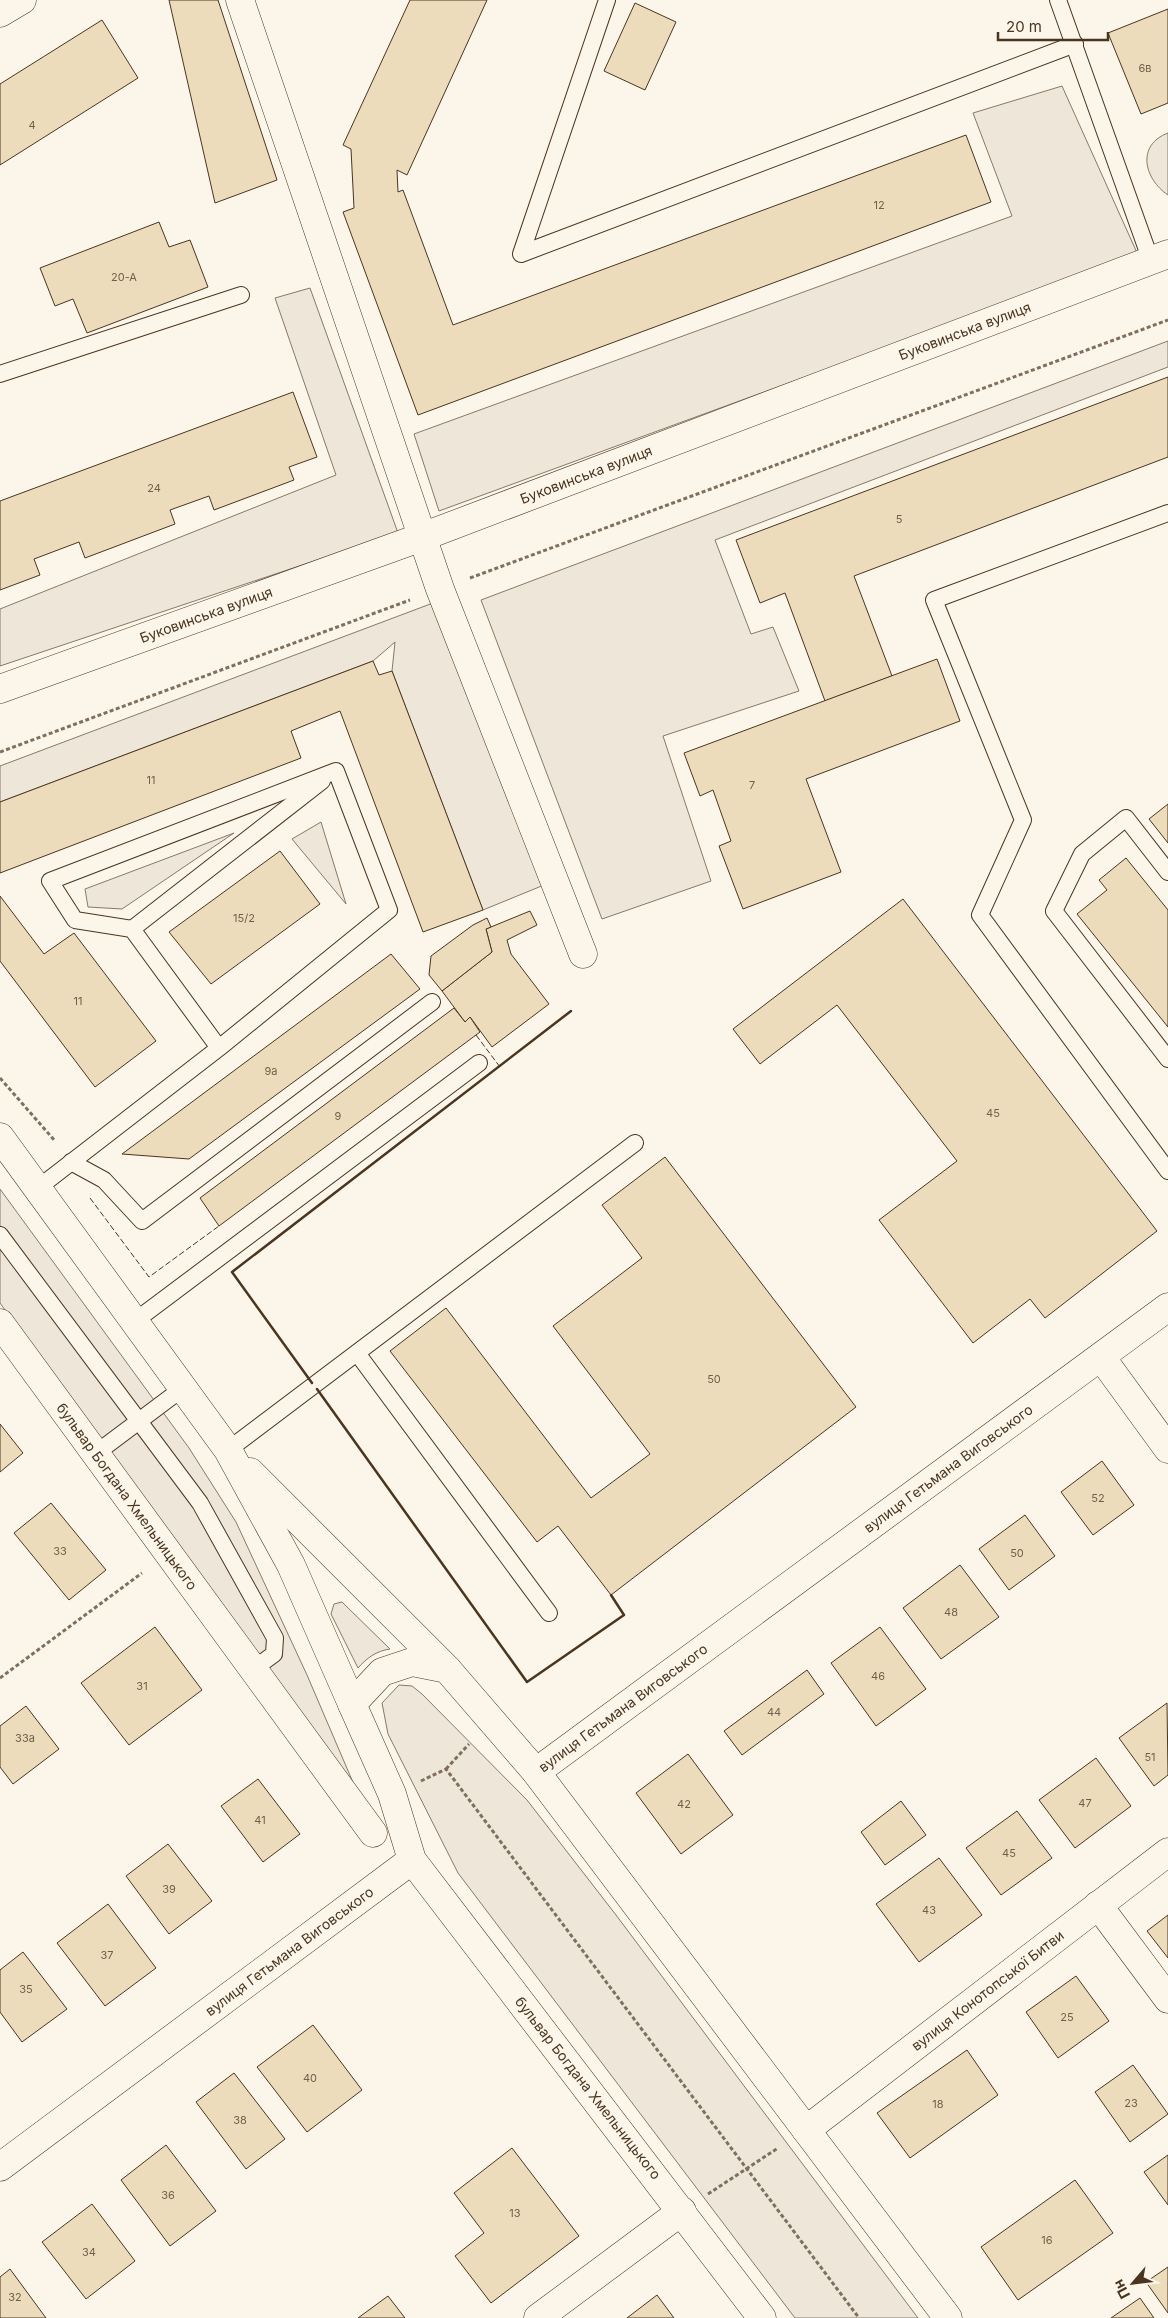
<svg xmlns="http://www.w3.org/2000/svg" width="1168" height="2318" viewBox="0 0 1168 2318" font-family="Inter,sans-serif">
<rect width="100%" height="100%" fill="#fbf6e9"/>
<!-- green -->
<g fill="#ede6d9" stroke="#887966">
<path d="M1062,86L1138,255L439,511L414,434L1012,216L973,113Z"/>
<path d="M1168,133V195C1144,179 1136,145 1168,133Z"/>
<path d="M310,288L398,533L0,666V609L336,475L275,298Z"/>
<path d="M1168,341V367L715,540L751,634L773,627L799,691L663,736L711,881L602,919L481,600Z"/>
<path d="M433,603L544,885L483,910L392,671L395,642L373,661L0,802V766Z"/>
<path d="M321,822L346,904L292,839Z"/>
<path d="M234,833L122,909L88,907L85,889Z"/>
<path d="M0,1189L189,1448L236,1522L307,1675L370,1822L0,1303Z"/>
<path d="M342,1602L390,1649C376,1651 367,1658 358,1668L331,1614L334,1604Z"/>
<path d="M399,1685L412,1686L422,1694L527,1800L616,1915L918,2318H795L458,1873L388,1734L382,1703Z"/>
</g>
<!-- building -->
<g fill="#ecdcbc" stroke="#4a3520">
<path d="M169,0H218L277,180L215,203Z"/>
<path d="M410,0H487L407,175L397,170L398,192L403,190L453,325L966,135L991,202L418,415L343,212L354,208L351,149L343,145Z"/>
<path d="M635,3L676,22L645,90L604,71Z"/>
<path d="M1168,9V103L1141,114L1108,33Z"/>
<path d="M102,20L138,78L0,165V84Z"/>
<path d="M159,222L169,247L190,240L208,287L87,333L73,299L55,306L40,268Z"/>
<path d="M1168,377V457L854,576L892,676L825,701L785,593L760,603L736,540Z"/>
<path d="M293,392L317,457L289,467L294,480L214,510L209,496L170,510L175,524L85,558L79,542L34,559L40,575L0,590V501Z"/>
<path d="M937,659L960,721L806,779L841,872L743,909L719,846L731,841L713,790L700,796L684,753Z"/>
<path d="M373,661L379,675L392,671L483,910L423,932L340,711L291,731L301,758L0,873V802Z"/>
<path d="M1168,804V843L1149,819Z"/>
<path d="M280,851L320,904L211,984L169,932Z"/>
<path d="M1126,858L1168,910V1027L1077,914L1107,890L1099,880Z"/>
<path d="M0,896L44,954L74,933L156,1041L95,1087L0,961Z"/>
<path d="M903,899L1157,1231L1045,1318L1030,1299L973,1343L879,1220L957,1161L837,1005L760,1064L733,1029Z"/>
<path d="M530,911L537,925L507,940L511,954L549,1004L492,1047L470,1017L465,1022L442,991L492,952L486,929Z"/>
<path d="M487,918L491,927L486,929L492,952L442,991L429,975L431,956L473,925Z"/>
<path d="M391,954L420,989L189,1159L122,1154Z"/>
<path d="M454,1008L465,1022L470,1017L480,1032L219,1226L200,1198Z"/>
<path d="M665,1157L856,1407L611,1595L558,1526L537,1542L390,1351L446,1308L591,1498L650,1454L553,1326L642,1258L602,1205Z"/>
<path d="M0,1424L23,1453L0,1472Z"/>
<path d="M1102,1461L1134,1505L1093,1535L1061,1492Z"/>
<path d="M51,1503L106,1570L69,1600L14,1533Z"/>
<path d="M1025,1515L1055,1556L1009,1590L979,1549Z"/>
<path d="M960,1565L999,1617L941,1659L903,1608Z"/>
<path d="M155,1627L202,1690L129,1745L81,1683Z"/>
<path d="M880,1627L926,1689L876,1726L831,1663Z"/>
<path d="M807,1670L824,1694L742,1755L724,1731Z"/>
<path d="M1167,1703L1168,1775L1154,1786L1119,1738Z"/>
<path d="M26,1706L59,1749L13,1784L0,1767V1726Z"/>
<path d="M688,1754L733,1815L681,1854L636,1793Z"/>
<path d="M1096,1758L1131,1806L1075,1848L1039,1800Z"/>
<path d="M258,1779L300,1834L263,1862L221,1806Z"/>
<path d="M901,1801L926,1835L885,1865L861,1832Z"/>
<path d="M1017,1811L1052,1858L1001,1895L966,1848Z"/>
<path d="M168,1844L212,1901L169,1934L126,1876Z"/>
<path d="M939,1858L982,1915L919,1962L876,1904Z"/>
<path d="M108,1904L156,1968L105,2006L57,1943Z"/>
<path d="M1168,1915V1958L1147,1931Z"/>
<path d="M23,1952L67,2009L22,2042L0,2012V1970Z"/>
<path d="M1076,1976L1109,2021L1058,2058L1026,2012Z"/>
<path d="M313,2025L362,2090L307,2132L257,2067Z"/>
<path d="M967,2050L998,2095L910,2158L877,2113Z"/>
<path d="M1133,2065L1168,2114L1130,2142L1095,2092Z"/>
<path d="M234,2073L285,2139L246,2169L196,2102Z"/>
<path d="M166,2145L216,2211L170,2246L121,2180Z"/>
<path d="M512,2148L579,2236L491,2303L455,2256L484,2233L454,2193Z"/>
<path d="M1168,2155V2205L1144,2172Z"/>
<path d="M1075,2180L1113,2233L1018,2300L981,2247Z"/>
<path d="M92,2204L135,2261L86,2299L42,2242Z"/>
<path d="M1168,2267V2313L1146,2282Z"/>
<path d="M10,2269L46,2318H0V2277Z"/>
<path d="M657,2295L674,2318H627Z"/>
<path d="M388,2296L405,2318H358Z"/>
<path d="M1140,2298L1154,2318H1111Z"/>
</g>
<g fill="none" stroke-linecap="round" stroke-linejoin="round">
<!-- lane casing -->
<g stroke="#4a3520" stroke-width="18">
<g id="lane">
<path d="M607,0L521,254L1075,44"/>
<path d="M1058,0L1151,261"/>
<path d="M0,374L241,295"/>
<path d="M1168,513L934,600L1023,820L980,915L1168,1171"/>
<path d="M1168,872L1126,818L1082,854L1054,911L1168,1059"/>
<path d="M132,929L322,781"/>
<path d="M71,1162L104,1180L142,1221L432,1002"/>
<path d="M38,1188L219,1048L389,910L336,771L50,881L75,920L132,929L219,1048"/>
<path d="M0,1235L200,1503L275,1638L274,1654L252,1670"/>
<path d="M135,1321L479,1063"/>
<path d="M357,1353L549,1613"/>
<path d="M228,1450L635,1143"/>
<path d="M95,1454L183,1388"/>
</g>
</g>
<!-- street casing -->
<g stroke="#4a3520" stroke-width="29">
<g id="street">
<path d="M240,0L440,589L583,954"/>
<path d="M0,13L22,0"/>
<path id="s1" d="M0,689L422,537L1168,254"/>
<path d="M0,1137L228,1450L291,1565L352,1704"/>
<path id="s2" d="M0,1323L373,1833"/>
<path d="M1101,1357L1168,1449"/>
<path d="M250,1472L447,1669"/>
<path id="s3" d="M536,1772L1168,1307"/>
<path d="M1098,1905L1168,1999"/>
<path id="s4" d="M806,2130L1168,1852"/>
<path id="s5" d="M0,2167L412,1860"/>
<path d="M538,2318L682,2211"/>
<path d="M762,2318L412,1860L392,1794L352,1704L382,1672L412,1662L447,1669L536,1772L948,2318"/>
</g>
</g>
<!-- path -->
<g stroke="#7f6f5c" stroke-width="3" stroke-dasharray="4 2.5" stroke-linecap="butt">
<path d="M470,578L1168,320"/>
<path d="M0,752L410,600"/>
<path d="M0,1078L55,1141"/>
<path d="M0,1678L142,1573"/>
<path d="M446,1769L469,1744"/>
<path d="M421,1781L446,1769L859,2318"/>
<path d="M708,2194L778,2148"/>
</g>
<!-- lane -->
<use href="#lane" stroke="#fbf6e9" stroke-width="16"/>
<!-- street -->
<use href="#street" stroke="#fbf6e9" stroke-width="28"/>
<!-- fence -->
<g stroke="#4a3520" stroke-width="1" stroke-dasharray="6 2.5" stroke-linecap="butt">
<path d="M476,1035L500,1067"/>
<path d="M90,1198L149,1277L219,1226"/>
</g>
<!-- wall -->
<g stroke="#4a3520" stroke-width="2.5">
<path d="M312,1383L232,1272L571,1011"/>
<path d="M317,1389L527,1682L624,1615L611,1595"/>
</g>
</g>
<g text-anchor="middle" stroke-width="4" stroke-linejoin="round" paint-order="stroke">
<!-- number labels -->
<g font-size="11" fill="#725f47">
<text x="1145" y="72">6в</text>
<text x="32" y="129">4</text>
<text x="879" y="209">12</text>
<text x="124" y="281">20-А</text>
<text x="154" y="492">24</text>
<text x="899" y="523">5</text>
<text x="151" y="784">11</text>
<text x="752" y="789">7</text>
<text x="244" y="922">15/2</text>
<text x="78" y="1005">11</text>
<text x="271" y="1075">9а</text>
<text x="993" y="1117">45</text>
<text x="338" y="1120">9</text>
<text x="714" y="1383">50</text>
<text x="1098" y="1502">52</text>
<text x="60" y="1555">33</text>
<text x="1017" y="1557">50</text>
<text x="951" y="1616">48</text>
<text x="878" y="1680">46</text>
<text x="142" y="1690">31</text>
<text x="774" y="1716">44</text>
<text x="25" y="1742">33а</text>
<text x="1150" y="1761">51</text>
<text x="1085" y="1807">47</text>
<text x="684" y="1808">42</text>
<text x="260" y="1824">41</text>
<text x="1009" y="1857">45</text>
<text x="169" y="1893">39</text>
<text x="929" y="1914">43</text>
<text x="107" y="1959">37</text>
<text x="26" y="1993">35</text>
<text x="1067" y="2021">25</text>
<text x="310" y="2082">40</text>
<text x="1131" y="2107">23</text>
<text x="938" y="2108">18</text>
<text x="240" y="2124">38</text>
<text x="168" y="2199">36</text>
<text x="515" y="2217">13</text>
<text x="1047" y="2244">16</text>
<text x="89" y="2256">34</text>
<text x="15" y="2301">32</text>
</g>
<!-- street labels -->
<g font-size="14" fill="#4a3520" stroke="#fbf6e9">
<text dy="5" stroke="none"><textPath href="#s1" startOffset="1029">Буковинська вулиця</textPath></text>
<text dy="5" stroke="none"><textPath href="#s1" startOffset="624">Буковинська вулиця</textPath></text>
<text dy="5" stroke="none"><textPath href="#s1" startOffset="219">Буковинська вулиця</textPath></text>
<text dy="5" stroke="none"><textPath href="#s3" startOffset="512">вулиця Гетьмана Виговського</textPath></text>
<text dy="5" stroke="none"><textPath href="#s2" startOffset="215">бульвар Богдана Хмельницького</textPath></text>
<text dy="5" stroke="none"><textPath href="#s3" startOffset="108">вулиця Гетьмана Виговського</textPath></text>
<text dy="5" stroke="none"><textPath href="#s5" startOffset="361">вулиця Гетьмана Виговського</textPath></text>
<text dy="5" stroke="none"><textPath href="#s4" startOffset="229">вулиця Конотопської Битви</textPath></text>
<text transform="translate(588 2088) rotate(52)" y="5">бульвар Богдана Хмельницького</text>
</g>
</g>
<!-- north arrow -->
<g transform="translate(1133 2283) rotate(242)" stroke="#fbf6e9" stroke-width="4" paint-order="stroke">
<path d="M0-4L9 19L0 12L-9 19Z" fill="#4a3520"/>
<text y="-8" font-size="14" font-weight="bold" text-anchor="middle" fill="#4a3520">Пн</text>
</g>
<!-- scale -->
<path d="M998 32v8h110v-8" fill="none" stroke="#4a3520" stroke-width="2.5"/>
<text x="1006" y="32" font-size="15" fill="#4a3520" stroke="#fbf6e9" stroke-width="4" paint-order="stroke">20 m</text>
</svg>
